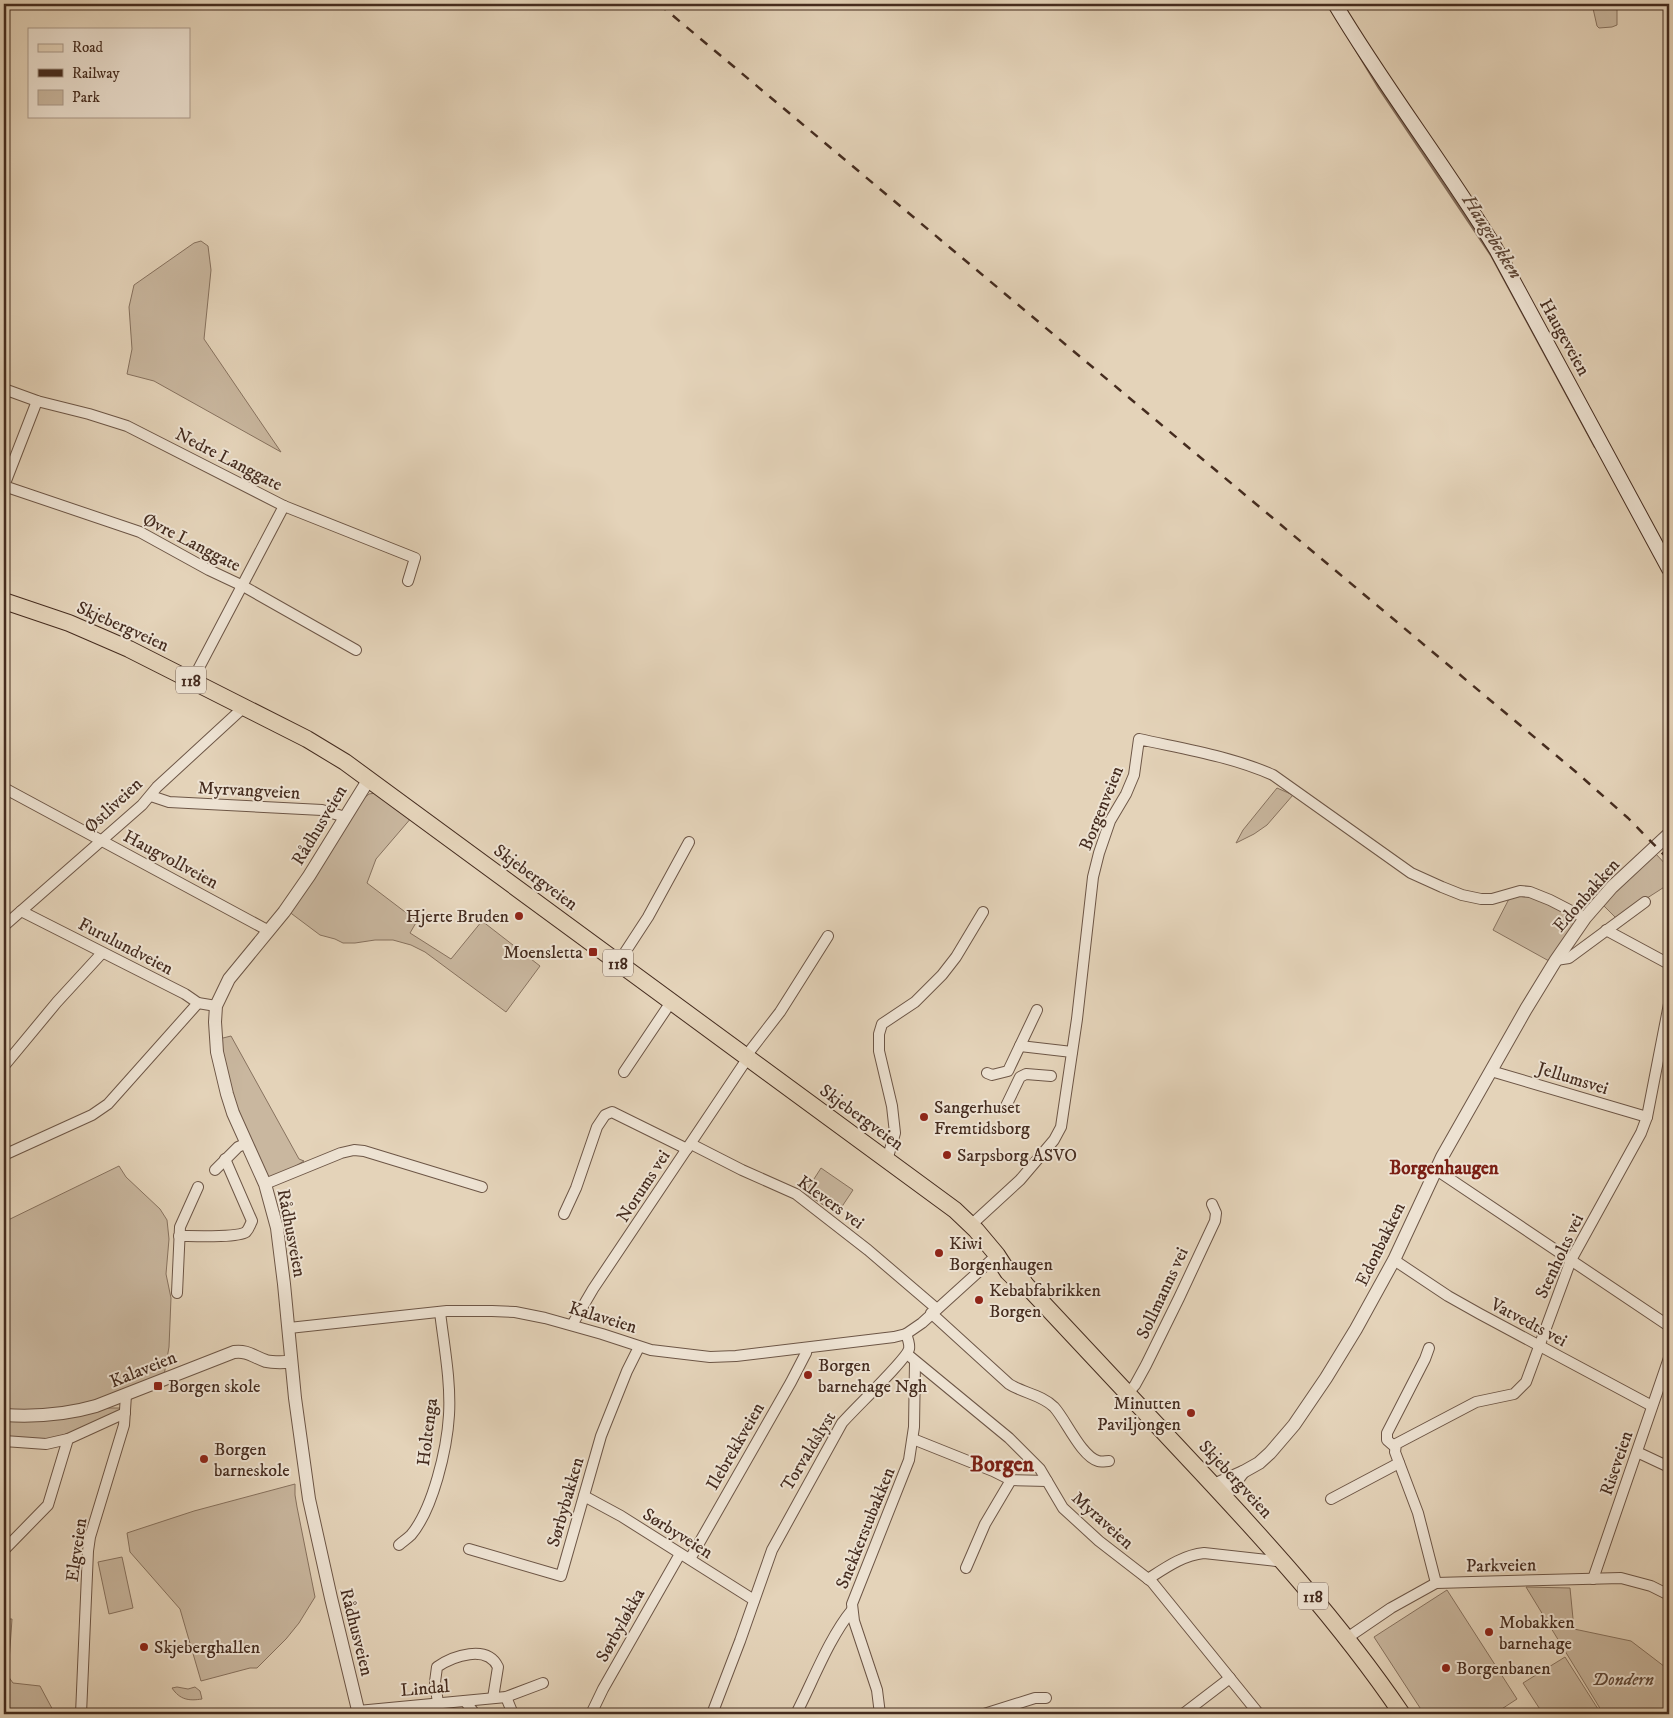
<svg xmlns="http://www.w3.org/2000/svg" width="1673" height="1718" viewBox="0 0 1673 1718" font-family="'IM FELL DW Pica',serif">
<rect width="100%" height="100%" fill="#e4d3b9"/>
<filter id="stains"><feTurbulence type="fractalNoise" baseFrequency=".004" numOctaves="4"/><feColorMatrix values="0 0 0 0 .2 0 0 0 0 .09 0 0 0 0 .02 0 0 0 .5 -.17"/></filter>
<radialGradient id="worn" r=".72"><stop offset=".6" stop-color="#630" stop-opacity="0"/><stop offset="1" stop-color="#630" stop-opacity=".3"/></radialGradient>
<!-- green -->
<g fill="#c9b79f" stroke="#87725f">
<path d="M1592,4H1617V25L1612,27L1599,28L1597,26Z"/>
<path d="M201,241L208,246L211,270L204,339L281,452L154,381L127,374L132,349L129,307L134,285L194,243Z"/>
<path d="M1277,788L1293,795L1267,825L1254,834L1236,843L1243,830Z"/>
<path d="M375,793L412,817L376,859L367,883L417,921L410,933L451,959L482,921L540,966L506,1012L425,952L411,945L393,940H375L355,943H343L335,939L320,935L288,911L364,798L369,794Z"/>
<path d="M1655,853L1669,868V884L1616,918L1602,904Z"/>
<path d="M1520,891L1581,916L1549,961L1493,930L1512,893Z"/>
<path d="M231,1036L299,1159L304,1161L265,1184L233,1113L215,1040Z"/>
<path d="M119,1166L126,1177L160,1209L167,1220L169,1239L166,1274L171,1298L169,1347L163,1381L96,1406L4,1415V1222Z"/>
<path d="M821,1168L853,1190L837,1214L805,1193Z"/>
<path d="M108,1408H125L68,1439L4,1441V1420Z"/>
<path d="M295,1484V1495L297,1507L315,1597L299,1623L286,1639L257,1668H250L201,1681L180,1609L130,1552L127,1533L194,1511Z"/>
<path d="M122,1557L133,1608L109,1614L98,1562Z"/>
<path d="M1526,1587L1570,1588L1574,1629L1631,1641L1669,1670V1714H1595L1601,1710Z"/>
<path d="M1447,1590L1517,1699L1494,1714H1424L1374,1637Z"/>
<path d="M4,1619H12L8,1676L13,1683L40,1686L55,1714H4Z"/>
<path d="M1565,1657L1598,1709L1590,1714H1543L1523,1683Z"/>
<path d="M177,1687L188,1689L195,1687L200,1691L202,1699C189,1701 180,1700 172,1688Z"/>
</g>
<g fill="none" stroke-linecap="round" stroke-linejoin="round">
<!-- stream -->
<path stroke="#846e5c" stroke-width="2.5" d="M1353,45L1379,88L1491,255L1595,447"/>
<!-- minor casing -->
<g stroke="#6d5646" stroke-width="12">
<g id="minor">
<path d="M4,389L37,401L89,414L127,426L284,506L415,558L408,581"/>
<path d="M4,486L140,532L209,570L243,586L356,650"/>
<path d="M4,486L37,401"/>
<path d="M192,681L284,506"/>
<path d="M4,788L269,931"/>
<path d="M151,796L169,802L322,810L345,817"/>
<path d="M21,911L185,994L198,1003L216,1006"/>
<path d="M4,926L142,805L157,787L244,707"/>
<path d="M1606,930L1669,964"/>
<path d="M1556,960L1569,958L1645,902"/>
<path d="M618,963L648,917L689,842"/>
<path d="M1020,1046L1072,1052"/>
<path d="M746,1056L780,1012L828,936"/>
<path d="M4,1066L57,1002L102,953"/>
<path d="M1491,1071L1647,1117"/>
<path d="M624,1072L671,1002"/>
<path d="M987,1073L992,1075L1008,1071L1037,1010"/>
<path d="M1006,1106L1020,1077L1026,1074L1051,1076"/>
<path d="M691,1144L742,1170L796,1194L868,1250L937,1309"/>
<path d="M4,1155L92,1115L108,1104L198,1003"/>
<path d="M887,1160L895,1133L892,1106L879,1051V1034L882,1024L915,1002L942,975L956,957L983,912"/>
<path d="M1435,1169L1669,1326"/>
<path d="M215,1170L238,1147L247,1143"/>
<path d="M265,1184L341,1153L354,1150L364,1151L482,1187"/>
<path d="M564,1214L576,1188L597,1127L605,1115L612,1112L687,1149"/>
<path d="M971,1225L1020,1180L1054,1140L1061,1127L1077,1019L1093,877L1099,853L1110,821L1126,794L1134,775L1139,739C1184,749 1230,756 1273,775L1411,873L1442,887L1462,895L1481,899H1492L1520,891L1530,892L1550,900L1585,918"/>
<path d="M179,1236C192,1236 237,1238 246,1232C249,1229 250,1225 252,1221L225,1159"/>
<path d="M1394,1260L1448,1296L1480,1314L1652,1406"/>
<path d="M177,1293L180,1227L198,1187"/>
<path d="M931,1313L1009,1384C1023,1393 1042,1395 1054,1407C1066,1420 1081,1456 1098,1461C1101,1462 1106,1461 1109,1461"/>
<path d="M572,1325L593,1289L743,1065"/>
<path d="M289,1328L447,1311H492L515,1312L545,1318L602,1334L651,1350L710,1357L736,1356L894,1337L906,1334"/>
<path d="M907,1354L1009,1438L1040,1469L1063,1508L1099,1541L1152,1582L1259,1714"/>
<path d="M1128,1393L1135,1385L1146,1365L1179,1298L1215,1221L1216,1213L1212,1204"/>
<path d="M913,1439L993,1471L1011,1480L1047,1481"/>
<path d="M4,1441L46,1444L68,1439"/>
<path d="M1395,1447L1387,1440V1433L1425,1359L1429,1348"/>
<path d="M1637,1452L1669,1467"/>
<path d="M584,1496L621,1516L754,1600"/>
<path d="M1331,1499L1399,1463"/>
<path d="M399,1545C402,1542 407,1539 411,1535C433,1509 447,1449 449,1415C451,1381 444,1346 440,1312"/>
<path d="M469,1549L561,1576L601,1436L627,1371L639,1347"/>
<path d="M4,1550L48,1505L68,1439L125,1413"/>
<path d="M690,1559L791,1382L806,1353L807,1348"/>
<path d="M966,1568L985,1524L1011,1480"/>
<path d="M1148,1579C1165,1568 1183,1555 1204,1553L1276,1561L1282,1559"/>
<path d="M1593,1579L1669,1358"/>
<path d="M1436,1583L1418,1513L1395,1452L1396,1444L1476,1402L1514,1394L1526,1382L1571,1260L1641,1133L1647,1117L1669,1004"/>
<path d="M1347,1638L1391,1608L1436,1583L1621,1578L1651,1586L1669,1595"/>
<path d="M506,1697L513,1714"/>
<path d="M465,1701L475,1714"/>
<path d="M438,1703L435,1682L437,1667C453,1656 487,1644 498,1667L493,1698"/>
<path d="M358,1711L506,1697L543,1683"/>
<path d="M81,1714L88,1551L90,1537L124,1425L126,1395"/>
<path d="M591,1714L603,1689L680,1554"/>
<path d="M712,1714L740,1641L772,1550L842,1423C854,1409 906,1360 909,1349C910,1344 908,1339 906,1334L922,1323L997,1255"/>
<path d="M796,1714C813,1681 829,1638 852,1610"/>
<path d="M880,1714L877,1690L854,1621L852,1604L909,1460L914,1427L915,1362"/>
<path d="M984,1714L1035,1698H1046"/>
<path d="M1183,1714L1230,1678"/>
</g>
</g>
<!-- tertiary casing -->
<g stroke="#6d5646" stroke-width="14">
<g id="tertiary">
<path d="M4,1415C36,1417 65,1415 96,1406L234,1352C247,1350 254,1357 266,1361C274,1363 283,1362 291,1362"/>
<path d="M1214,1485L1243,1472L1259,1463L1270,1453L1294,1425L1326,1378L1356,1329L1394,1260L1442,1157L1526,1009L1556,960L1585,918L1612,887L1669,834"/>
<path d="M1225,1496L1243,1472"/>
<path d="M359,1714L331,1598L309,1499L295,1398L284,1284L277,1228L265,1184L233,1113L227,1094L217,1052L215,1022L216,1006L229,979L284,912L309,876L369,779"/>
</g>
</g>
<!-- secondary casing -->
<g stroke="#452c1f" stroke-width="16">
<path id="secondary" d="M1335,4C1385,88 1445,165 1496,249L1669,569"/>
</g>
<!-- primary casing -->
<g stroke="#452c1f" stroke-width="18">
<g id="primary">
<path d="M4,601L69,623L129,649L307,739L345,762L955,1210L976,1230L997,1255L1008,1272L1019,1283L1025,1284"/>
<path d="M1020,1275L1025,1284C1079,1341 1132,1399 1186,1456C1263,1538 1339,1621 1402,1714"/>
</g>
</g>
<!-- minor -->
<use href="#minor" stroke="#ede2d2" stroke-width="10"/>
<!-- tertiary -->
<use href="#tertiary" stroke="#ede2d2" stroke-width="12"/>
<!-- secondary -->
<use href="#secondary" stroke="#ede2d2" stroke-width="14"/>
<!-- primary -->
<use href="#primary" stroke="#e4d3b9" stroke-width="16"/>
<!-- rail -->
<path stroke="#452c1f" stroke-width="2.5" stroke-dasharray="9 9" stroke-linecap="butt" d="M659,4L1576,772L1628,818L1669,860"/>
</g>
<!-- markers -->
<g fill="#8f2418" stroke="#ede2d2" stroke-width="2">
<circle cx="519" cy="916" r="5"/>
<rect x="588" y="947" width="10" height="10" rx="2.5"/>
<circle cx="924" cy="1117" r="5"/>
<circle cx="947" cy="1155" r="5"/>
<circle cx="939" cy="1253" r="5"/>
<circle cx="979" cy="1300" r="5"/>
<circle cx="808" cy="1375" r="5"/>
<rect x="153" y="1381" width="10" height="10" rx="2.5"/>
<circle cx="1191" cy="1413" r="5"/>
<circle cx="204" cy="1459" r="5"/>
<circle cx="1489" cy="1632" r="5"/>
<circle cx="144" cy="1647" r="5"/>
<circle cx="1446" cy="1668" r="5"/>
</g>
<g text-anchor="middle" stroke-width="4" stroke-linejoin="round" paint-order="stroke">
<!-- shield labels -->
<g fill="#ede2d2" stroke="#776355" stroke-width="1">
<rect x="176" y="666.5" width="30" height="27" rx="4"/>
<rect x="603" y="949.5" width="30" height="27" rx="4"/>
<rect x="1298" y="1582.5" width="30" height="27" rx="4"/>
</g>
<g font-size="16" font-weight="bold" fill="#452c1f">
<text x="191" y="686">118</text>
<text x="618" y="969">118</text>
<text x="1313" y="1602">118</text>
</g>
<!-- street labels -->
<g font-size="18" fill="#452c1f" stroke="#ede2d2">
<text transform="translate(1565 337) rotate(61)" y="6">Haugeveien</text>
<text transform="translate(229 459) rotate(27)" y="6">Nedre Langgate</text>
<text transform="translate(192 542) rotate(27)" y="6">Øvre Langgate</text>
<text transform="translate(123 626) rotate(24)" y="6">Skjebergveien</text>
<text transform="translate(249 790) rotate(3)" y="6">Myrvangveien</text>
<text transform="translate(113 805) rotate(-43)" y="6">Østliveien</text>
<text transform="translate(1101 808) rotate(-68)" y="6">Borgenveien</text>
<text transform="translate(319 825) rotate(-59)" y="6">Rådhusveien</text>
<text transform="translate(171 859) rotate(28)" y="6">Haugvollveien</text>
<text transform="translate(536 877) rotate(36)" y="6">Skjebergveien</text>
<text transform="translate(1586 895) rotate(-49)" y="6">Edonbakken</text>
<text transform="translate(126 946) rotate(27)" y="6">Furulundveien</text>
<text transform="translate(1573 1078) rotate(17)" y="6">Jellumsvei</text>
<text transform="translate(862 1117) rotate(36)" y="6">Skjebergveien</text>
<text transform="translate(643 1186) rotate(-57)" y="6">Norums vei</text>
<text transform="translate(831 1202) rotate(36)" y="6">Klevers vei</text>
<text transform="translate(292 1233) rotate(79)" y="6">Rådhusveien</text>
<text transform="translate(1380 1244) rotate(-64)" y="6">Edonbakken</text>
<text transform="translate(1559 1256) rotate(-65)" y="6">Stenholts vei</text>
<text transform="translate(1162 1293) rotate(-65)" y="6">Sollmanns vei</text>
<text transform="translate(603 1317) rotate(17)" y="6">Kalaveien</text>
<text transform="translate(1529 1322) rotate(28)" y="6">Vatvedts vei</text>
<text transform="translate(143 1369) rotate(-22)" y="6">Kalaveien</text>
<text transform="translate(427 1432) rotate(-83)" y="6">Holtenga</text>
<text transform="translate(735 1446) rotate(-60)" y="6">Ilebrekkveien</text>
<text transform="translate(808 1451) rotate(-59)" y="6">Torvaldslyst</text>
<text transform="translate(1616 1463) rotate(-71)" y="6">Riseveien</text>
<text transform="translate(1236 1479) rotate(47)" y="6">Skjebergveien</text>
<text transform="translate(565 1502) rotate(-74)" y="6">Sørbybakken</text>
<text transform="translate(1103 1520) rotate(42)" y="6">Myraveien</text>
<text transform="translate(865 1528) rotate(-68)" y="6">Snekkerstubakken</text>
<text transform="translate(678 1533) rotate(32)" y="6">Sørbyveien</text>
<text transform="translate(76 1550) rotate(-82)" y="6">Elgveien</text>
<text transform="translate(1501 1565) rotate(-1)" y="6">Parkveien</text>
<text transform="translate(620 1625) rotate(-61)" y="6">Sørbyløkka</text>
<text transform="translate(357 1632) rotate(76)" y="6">Rådhusveien</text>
<text transform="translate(425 1688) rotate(-5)" y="6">Lindal</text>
</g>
<!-- poi labels -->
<g font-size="18" fill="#452c1f" stroke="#ede2d2" text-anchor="start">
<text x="509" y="922" text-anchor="end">Hjerte Bruden</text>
<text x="583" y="958" text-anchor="end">Moensletta</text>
<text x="934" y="1113">Sangerhuset<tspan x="934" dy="21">Fremtidsborg</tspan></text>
<text x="957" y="1161">Sarpsborg ASVO</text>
<text x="949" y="1249">Kiwi<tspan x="949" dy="21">Borgenhaugen</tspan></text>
<text x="989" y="1296">Kebabfabrikken<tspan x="989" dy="21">Borgen</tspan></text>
<text x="818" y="1371">Borgen<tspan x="818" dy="21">barnehage Ngh</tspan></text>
<text x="168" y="1392">Borgen skole</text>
<text x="1181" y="1409" text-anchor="end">Minutten<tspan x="1181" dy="21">Paviljongen</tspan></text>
<text x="214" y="1455">Borgen<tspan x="214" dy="21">barneskole</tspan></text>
<text x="1499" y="1628">Mobakken<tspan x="1499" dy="21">barnehage</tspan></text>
<text x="154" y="1653">Skjeberghallen</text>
<text x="1456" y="1674">Borgenbanen</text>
</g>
<!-- park labels -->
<g font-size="18" font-style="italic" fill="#5f4839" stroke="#ede2d2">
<text x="1623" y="1685">Dondern</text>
</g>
<!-- water labels -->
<g font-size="19" font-style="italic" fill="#5f4838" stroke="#ede2d2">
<text transform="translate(1493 236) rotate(58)" y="7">Haugebekken</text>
</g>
<!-- neighbourhood labels -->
<g font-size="19" font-weight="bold" fill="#7a1f14" stroke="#ede2d2">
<text x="1444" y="1174">Borgenhaugen</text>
</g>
<!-- district labels -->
<g font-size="22" font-weight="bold" fill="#7a1f14" stroke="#ede2d2">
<text x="1002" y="1471">Borgen</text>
</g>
</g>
<!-- margin -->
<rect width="1673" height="1718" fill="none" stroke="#e4d3b9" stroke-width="20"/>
<rect x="5" y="5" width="1663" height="1708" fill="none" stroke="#452c1f" stroke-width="2.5"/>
<rect x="10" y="10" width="1653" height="1698" fill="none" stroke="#452c1f"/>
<!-- legend -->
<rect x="28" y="28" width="162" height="90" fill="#ede2d2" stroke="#aa998a"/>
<rect x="38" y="44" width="25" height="8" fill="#e4d3b9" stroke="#aa998a"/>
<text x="72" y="52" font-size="15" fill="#452c1f">Road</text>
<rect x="38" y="69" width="25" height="8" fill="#452c1f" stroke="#aa998a"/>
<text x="72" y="78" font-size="15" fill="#452c1f">Railway</text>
<rect x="38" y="90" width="25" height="15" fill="#c9b79f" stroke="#aa998a"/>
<text x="72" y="102" font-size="15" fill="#452c1f">Park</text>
<rect width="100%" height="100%" filter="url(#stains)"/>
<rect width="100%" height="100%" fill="url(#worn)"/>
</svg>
